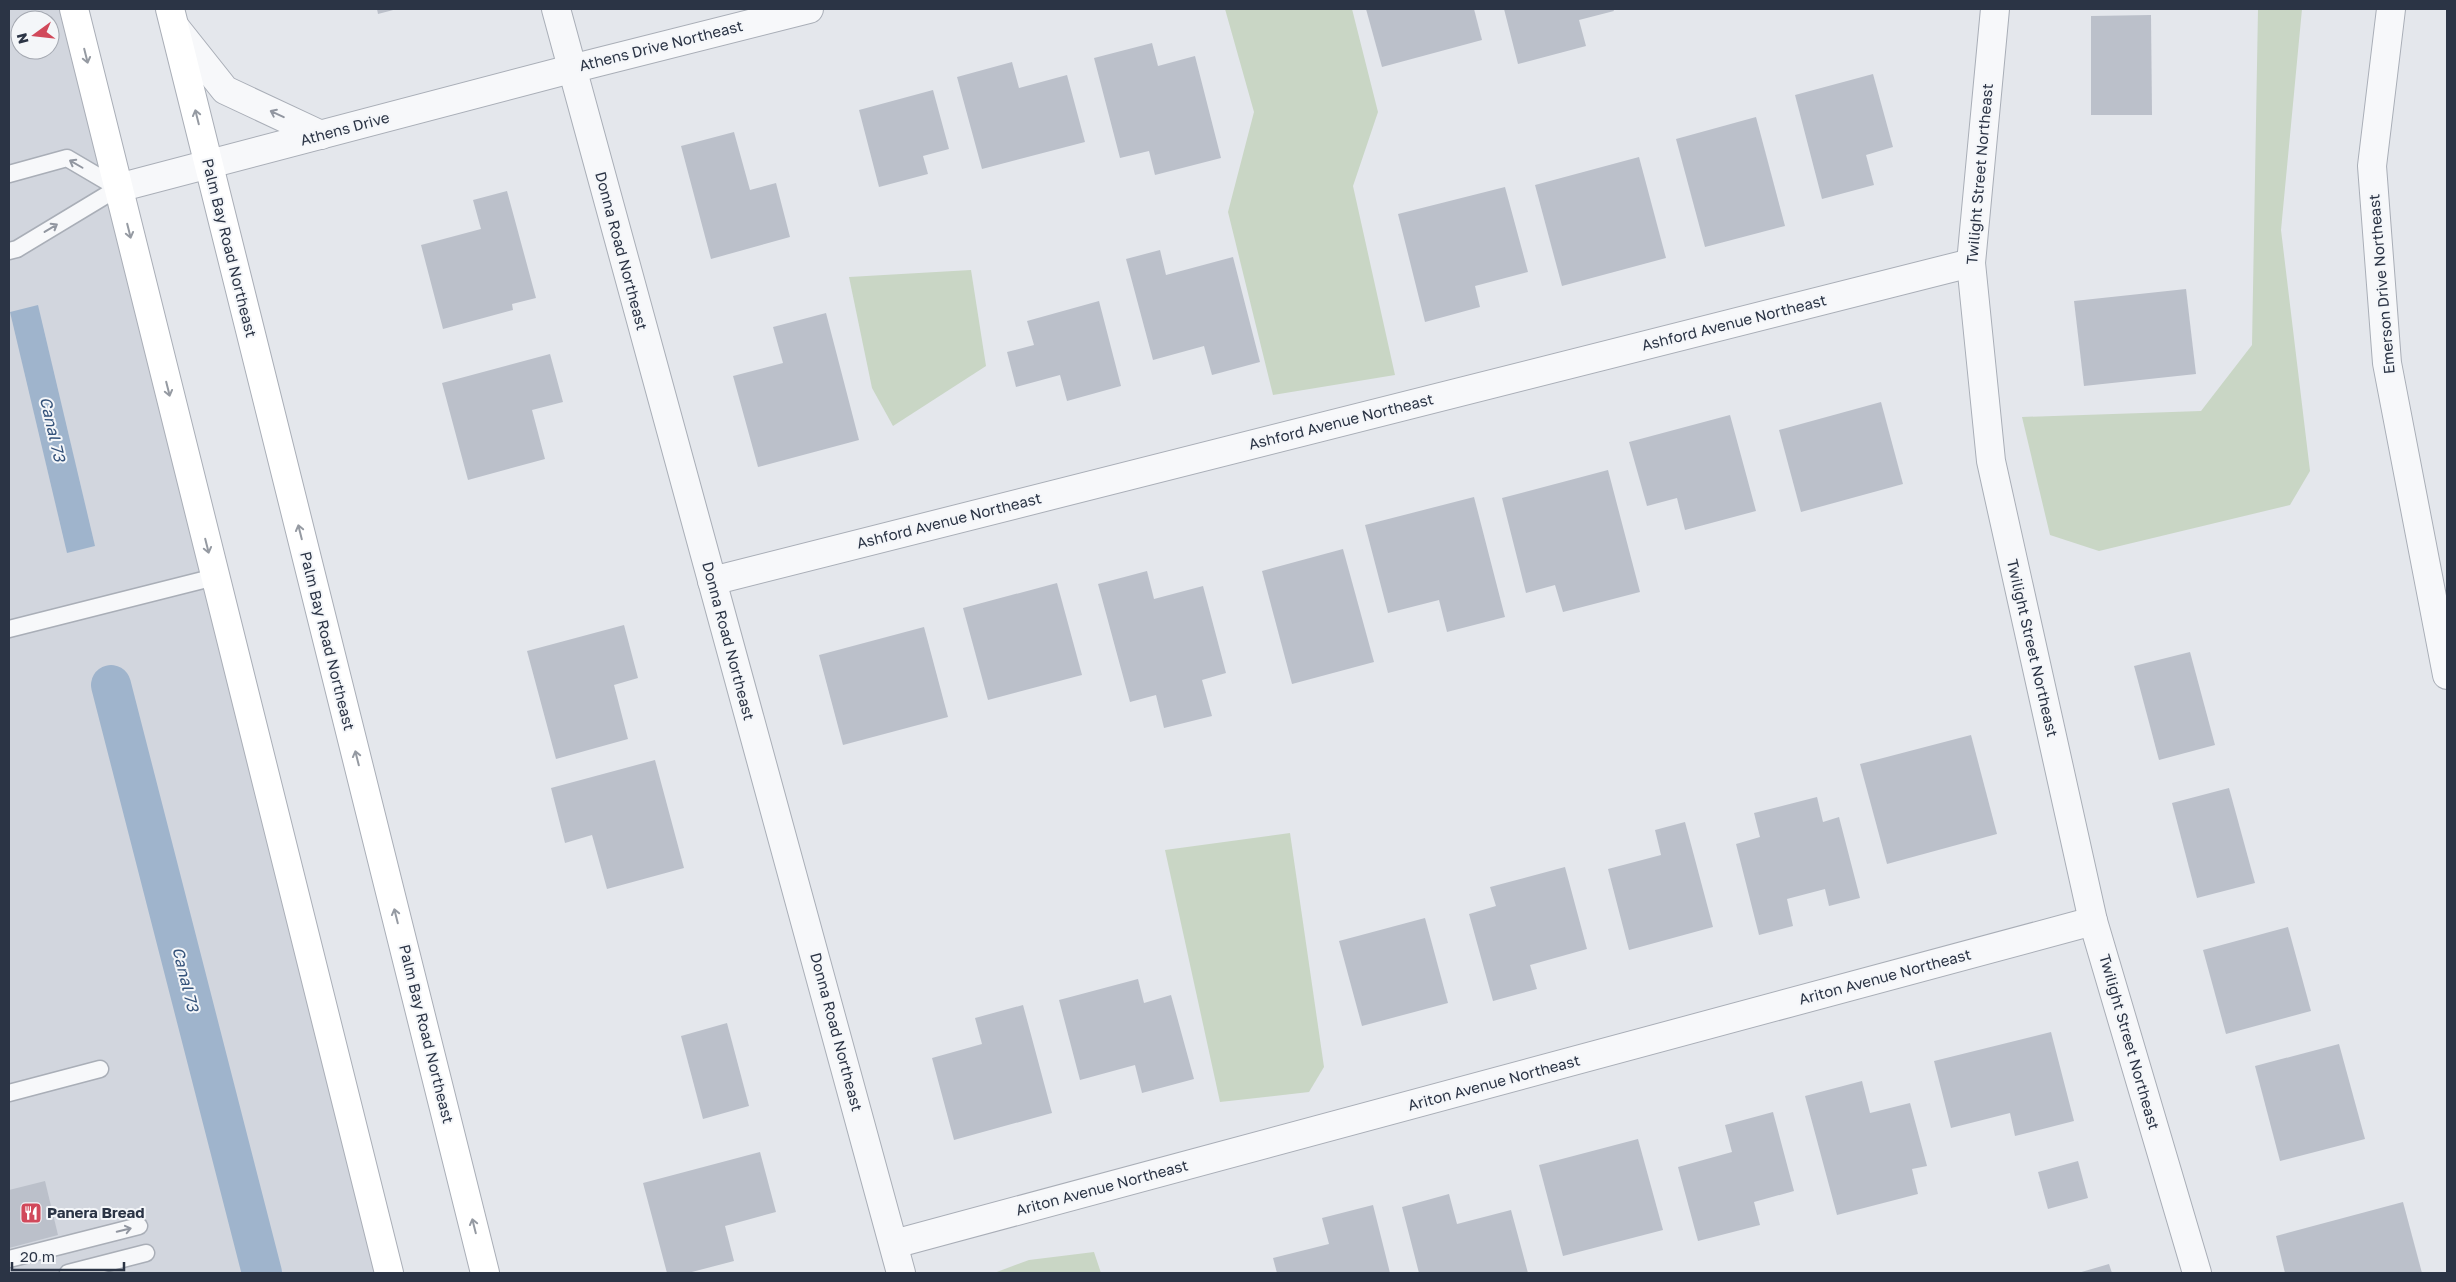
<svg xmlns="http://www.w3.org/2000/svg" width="2456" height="1282" viewBox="0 0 2456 1282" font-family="'Golos Text',sans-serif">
<rect width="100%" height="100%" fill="#e4e7ec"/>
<!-- built -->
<path fill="#d2d6de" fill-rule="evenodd" d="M9,9H74L389,1273H9ZM20,20H50V50H20Z"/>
<!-- green -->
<g fill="#c9d6c5">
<path d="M1225,9H1352L1378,112L1353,186L1395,375L1273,395L1228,212L1254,112Z"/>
<path d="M2258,9H2302L2281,230L2310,471L2290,505L2099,551L2050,535L2022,417L2201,411L2252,345Z"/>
<path d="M971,270L986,366L893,426L872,388L849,277Z"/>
<path d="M1290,833L1324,1067L1309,1092L1220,1102L1165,850Z"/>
<path d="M1094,1252L1101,1273H994L1029,1260Z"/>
</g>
<!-- water -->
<path fill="#9fb4cc" d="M38,305L95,546L67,553L10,312Z"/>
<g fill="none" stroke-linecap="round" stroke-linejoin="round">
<!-- canal -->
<path stroke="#9fb4cc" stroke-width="40" d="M111,685L262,1273"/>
</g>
<!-- building -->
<g fill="#bbc0ca">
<path d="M377,9H397L378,14Z"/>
<path d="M1366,9H1474L1482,40L1382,67Z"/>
<path d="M1504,9H1613L1614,11L1579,20L1586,46L1518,64Z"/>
<path d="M2151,15L2152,115H2091V16Z"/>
<path d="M1152,43L1158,66L1195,56L1221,158L1155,175L1149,151L1120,158L1094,58Z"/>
<path d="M1012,62L1019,88L1067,75L1085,142L982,169L957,77Z"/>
<path d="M1873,74L1893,147L1866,155L1874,185L1822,199L1795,95Z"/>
<path d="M933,90L949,149L923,156L928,174L879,187L859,110Z"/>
<path d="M1756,117L1785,226L1705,247L1676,139Z"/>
<path d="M734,132L750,190L776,183L790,237L711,259L681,146Z"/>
<path d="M1639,157L1666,258L1562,286L1535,185Z"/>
<path d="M1505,187L1528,272L1475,286L1480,307L1425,322L1398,214Z"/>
<path d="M507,191L536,298L512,304L513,310L443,329L421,245L481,229L473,200Z"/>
<path d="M1160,250L1166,275L1233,257L1260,362L1212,375L1204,346L1153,360L1126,259Z"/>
<path d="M2186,289L2196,374L2084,386L2074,301Z"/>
<path d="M1099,301L1121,386L1067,401L1060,375L1016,387L1007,352L1034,345L1027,321Z"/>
<path d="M826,313L859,440L758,467L733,376L783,363L773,327Z"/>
<path d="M550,354L563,402L532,410L545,459L468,480L442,383Z"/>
<path d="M1881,402L1903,484L1801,512L1779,430Z"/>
<path d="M1730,415L1756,511L1685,530L1677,498L1647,506L1629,442Z"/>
<path d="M1608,470L1640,592L1563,612L1555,585L1526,593L1502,498Z"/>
<path d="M1474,497L1505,617L1447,632L1439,600L1388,613L1365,525Z"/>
<path d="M1343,549L1374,662L1292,684L1262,571Z"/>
<path d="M1147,571L1154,599L1203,586L1226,673L1202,680L1212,716L1164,728L1156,695L1130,702L1098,584Z"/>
<path d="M1057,583L1082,675L988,700L963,608Z"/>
<path d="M624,625L638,678L614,685L628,739L556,759L527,651Z"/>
<path d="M924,627L948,717L843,745L819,655Z"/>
<path d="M2190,652L2215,745L2159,760L2134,666Z"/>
<path d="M1971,735L1997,834L1887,864L1860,764Z"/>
<path d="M655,760L684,868L607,889L592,835L565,843L551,788Z"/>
<path d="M2229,788L2255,883L2197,898L2172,803Z"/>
<path d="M1817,797L1823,822L1839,817L1860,898L1829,906L1825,889L1787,899L1793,926L1759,935L1736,844L1760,837L1754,813Z"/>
<path d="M1685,822L1713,927L1629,950L1608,869L1661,855L1655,830Z"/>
<path d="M1565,867L1587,949L1530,965L1537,989L1493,1001L1469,914L1496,906L1490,887Z"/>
<path d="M1425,918L1448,1003L1362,1026L1339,941Z"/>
<path d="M2288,927L2311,1011L2226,1034L2203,950Z"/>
<path d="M1138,979L1144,1003L1171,995L1194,1079L1142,1093L1135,1065L1080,1080L1059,1000Z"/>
<path d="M1023,1005L1052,1113L954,1140L932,1058L982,1044L975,1018Z"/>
<path d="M727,1023L749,1106L703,1119L681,1036Z"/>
<path d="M2051,1032L2074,1121L2015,1136L2010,1113L1951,1128L1934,1061Z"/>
<path d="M2339,1044L2365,1139L2280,1161L2255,1066Z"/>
<path d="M1862,1081L1870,1113L1910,1103L1927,1166L1912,1169L1918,1194L1837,1215L1805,1096Z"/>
<path d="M1773,1112L1794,1191L1754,1202L1760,1225L1698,1241L1678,1167L1732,1152L1725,1125Z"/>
<path d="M1638,1139L1663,1230L1563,1256L1539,1165Z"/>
<path d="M760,1152L776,1212L725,1226L734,1261L688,1273H667L643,1183Z"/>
<path d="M2078,1161L2088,1198L2048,1209L2038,1172Z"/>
<path d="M45,1181L58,1235L9,1248V1190Z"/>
<path d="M1449,1194L1457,1224L1511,1210L1528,1273H1419L1402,1207Z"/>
<path d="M2403,1202L2422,1273H2285L2276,1236Z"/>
<path d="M1373,1205L1390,1273H1277L1273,1258L1329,1244L1322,1218Z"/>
<path d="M2109,1264L2112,1273H2078Z"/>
</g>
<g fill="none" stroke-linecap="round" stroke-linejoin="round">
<!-- service casing -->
<g stroke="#a9aeb7" stroke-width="19">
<g id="service">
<path d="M9,174L67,158L118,188L17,249L9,251"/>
<path d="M9,629L215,577"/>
<path d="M9,1093L100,1069"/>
<path d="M9,1259L139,1226"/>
<path d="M68,1273L146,1253"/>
</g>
</g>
<!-- minor casing -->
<g stroke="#a9aeb7" stroke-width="30">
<g id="minor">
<path d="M556,9L901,1273"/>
<path d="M1995,9L1971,263L1991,461L2093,921L2197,1273"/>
<path d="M175,27L225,90L321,135"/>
<path d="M118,188L571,69L809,9"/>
<path d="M712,581L1971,263"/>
<path d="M894,1244L2093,921"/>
</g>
</g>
<!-- tertiary casing -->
<g stroke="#a9aeb7" stroke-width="30">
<path id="tertiary" d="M2391,9L2372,166L2387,363L2447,675"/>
</g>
<!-- secondary casing -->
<g stroke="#a9aeb7" stroke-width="30">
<g id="secondary">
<path d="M74,9L389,1273"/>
<path d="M170,9L485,1273"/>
</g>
</g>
<!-- service -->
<use href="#service" stroke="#f7f8fa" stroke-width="16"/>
<!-- minor -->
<use href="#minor" stroke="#f7f8fa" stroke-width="28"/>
<!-- tertiary -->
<use href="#tertiary" stroke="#f7f8fa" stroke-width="28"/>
<!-- secondary -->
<use href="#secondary" stroke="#fff" stroke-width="28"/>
</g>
<!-- one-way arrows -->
<defs><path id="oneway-shaft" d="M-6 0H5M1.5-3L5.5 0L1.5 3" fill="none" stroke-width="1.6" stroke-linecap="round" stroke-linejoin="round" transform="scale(1.25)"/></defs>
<g stroke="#959aa2">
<use href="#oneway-shaft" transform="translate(86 56) rotate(76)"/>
<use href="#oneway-shaft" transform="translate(197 117) rotate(-104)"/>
<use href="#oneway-shaft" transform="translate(129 231) rotate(76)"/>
<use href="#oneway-shaft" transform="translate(168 389) rotate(76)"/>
<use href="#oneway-shaft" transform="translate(300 532) rotate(-104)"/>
<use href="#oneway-shaft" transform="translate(207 546) rotate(76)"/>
<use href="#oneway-shaft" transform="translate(357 758) rotate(-104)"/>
<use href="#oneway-shaft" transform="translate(396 916) rotate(-104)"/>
<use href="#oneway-shaft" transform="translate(474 1226) rotate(-104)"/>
</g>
<g stroke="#9196a0">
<use href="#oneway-shaft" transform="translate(277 114) rotate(-155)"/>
<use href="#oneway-shaft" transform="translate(76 164) rotate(-150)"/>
<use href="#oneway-shaft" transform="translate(51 228) rotate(-31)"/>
<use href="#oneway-shaft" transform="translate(124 1230) rotate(-14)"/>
</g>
<!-- icons -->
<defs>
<g id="restaurant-square" transform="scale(1.125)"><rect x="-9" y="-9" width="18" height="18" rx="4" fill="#d1495b" stroke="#f4f6f9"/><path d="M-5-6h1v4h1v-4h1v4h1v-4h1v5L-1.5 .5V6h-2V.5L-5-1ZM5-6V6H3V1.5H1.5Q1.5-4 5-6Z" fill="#fff"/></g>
</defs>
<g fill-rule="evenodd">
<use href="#restaurant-square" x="31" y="1213"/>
</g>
<g text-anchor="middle" stroke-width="4" stroke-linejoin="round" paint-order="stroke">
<!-- street labels -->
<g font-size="15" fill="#2b3445" stroke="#f4f6f9">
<text transform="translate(661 46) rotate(-14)" y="5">Athens Drive Northeast</text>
<text transform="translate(345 129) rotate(-15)" y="5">Athens Drive</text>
<text transform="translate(1980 174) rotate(-85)" y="5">Twilight Street Northeast</text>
<text transform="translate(229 248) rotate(76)" y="5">Palm Bay Road Northeast</text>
<text transform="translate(621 251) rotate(75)" y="5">Donna Road Northeast</text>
<text transform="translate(2382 284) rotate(-95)" y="5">Emerson Drive Northeast</text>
<text transform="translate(1734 323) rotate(-14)" y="5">Ashford Avenue Northeast</text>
<text transform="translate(1341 422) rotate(-14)" y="5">Ashford Avenue Northeast</text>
<text transform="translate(949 521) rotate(-14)" y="5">Ashford Avenue Northeast</text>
<text transform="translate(327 641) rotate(76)" y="5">Palm Bay Road Northeast</text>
<text transform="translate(728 641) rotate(75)" y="5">Donna Road Northeast</text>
<text transform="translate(2032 648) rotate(77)" y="5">Twilight Street Northeast</text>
<text transform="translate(1885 977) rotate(-15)" y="5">Ariton Avenue Northeast</text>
<text transform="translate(836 1032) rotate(75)" y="5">Donna Road Northeast</text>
<text transform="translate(426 1034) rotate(76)" y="5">Palm Bay Road Northeast</text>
<text transform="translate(2129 1042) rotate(74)" y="5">Twilight Street Northeast</text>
<text transform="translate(1494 1083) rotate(-15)" y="5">Ariton Avenue Northeast</text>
<text transform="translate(1102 1188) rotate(-15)" y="5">Ariton Avenue Northeast</text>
</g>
<!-- poi labels -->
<g font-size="15" font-weight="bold" fill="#2b3445" stroke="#f4f6f9" text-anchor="start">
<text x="47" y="1218">Panera Bread</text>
</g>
<!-- water labels -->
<g font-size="16" font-style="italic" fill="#34527a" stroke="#f4f6f9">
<text transform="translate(53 429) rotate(77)" y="6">Canal 73</text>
<text transform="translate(186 979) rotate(76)" y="6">Canal 73</text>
</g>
</g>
<!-- border -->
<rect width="2456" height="1282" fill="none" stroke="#2b3445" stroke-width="20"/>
<!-- north arrow -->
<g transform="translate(35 35) rotate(255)"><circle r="24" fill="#f4f6f9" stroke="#a4a8b1"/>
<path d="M0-4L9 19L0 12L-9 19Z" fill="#d1495b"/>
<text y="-8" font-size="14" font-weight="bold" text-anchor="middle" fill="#2b3445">N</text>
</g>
<!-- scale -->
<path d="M12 1262v8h112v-8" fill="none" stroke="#2b3445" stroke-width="2.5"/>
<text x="20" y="1262" font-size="15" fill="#2b3445" stroke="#f4f6f9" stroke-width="4" paint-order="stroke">20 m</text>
</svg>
